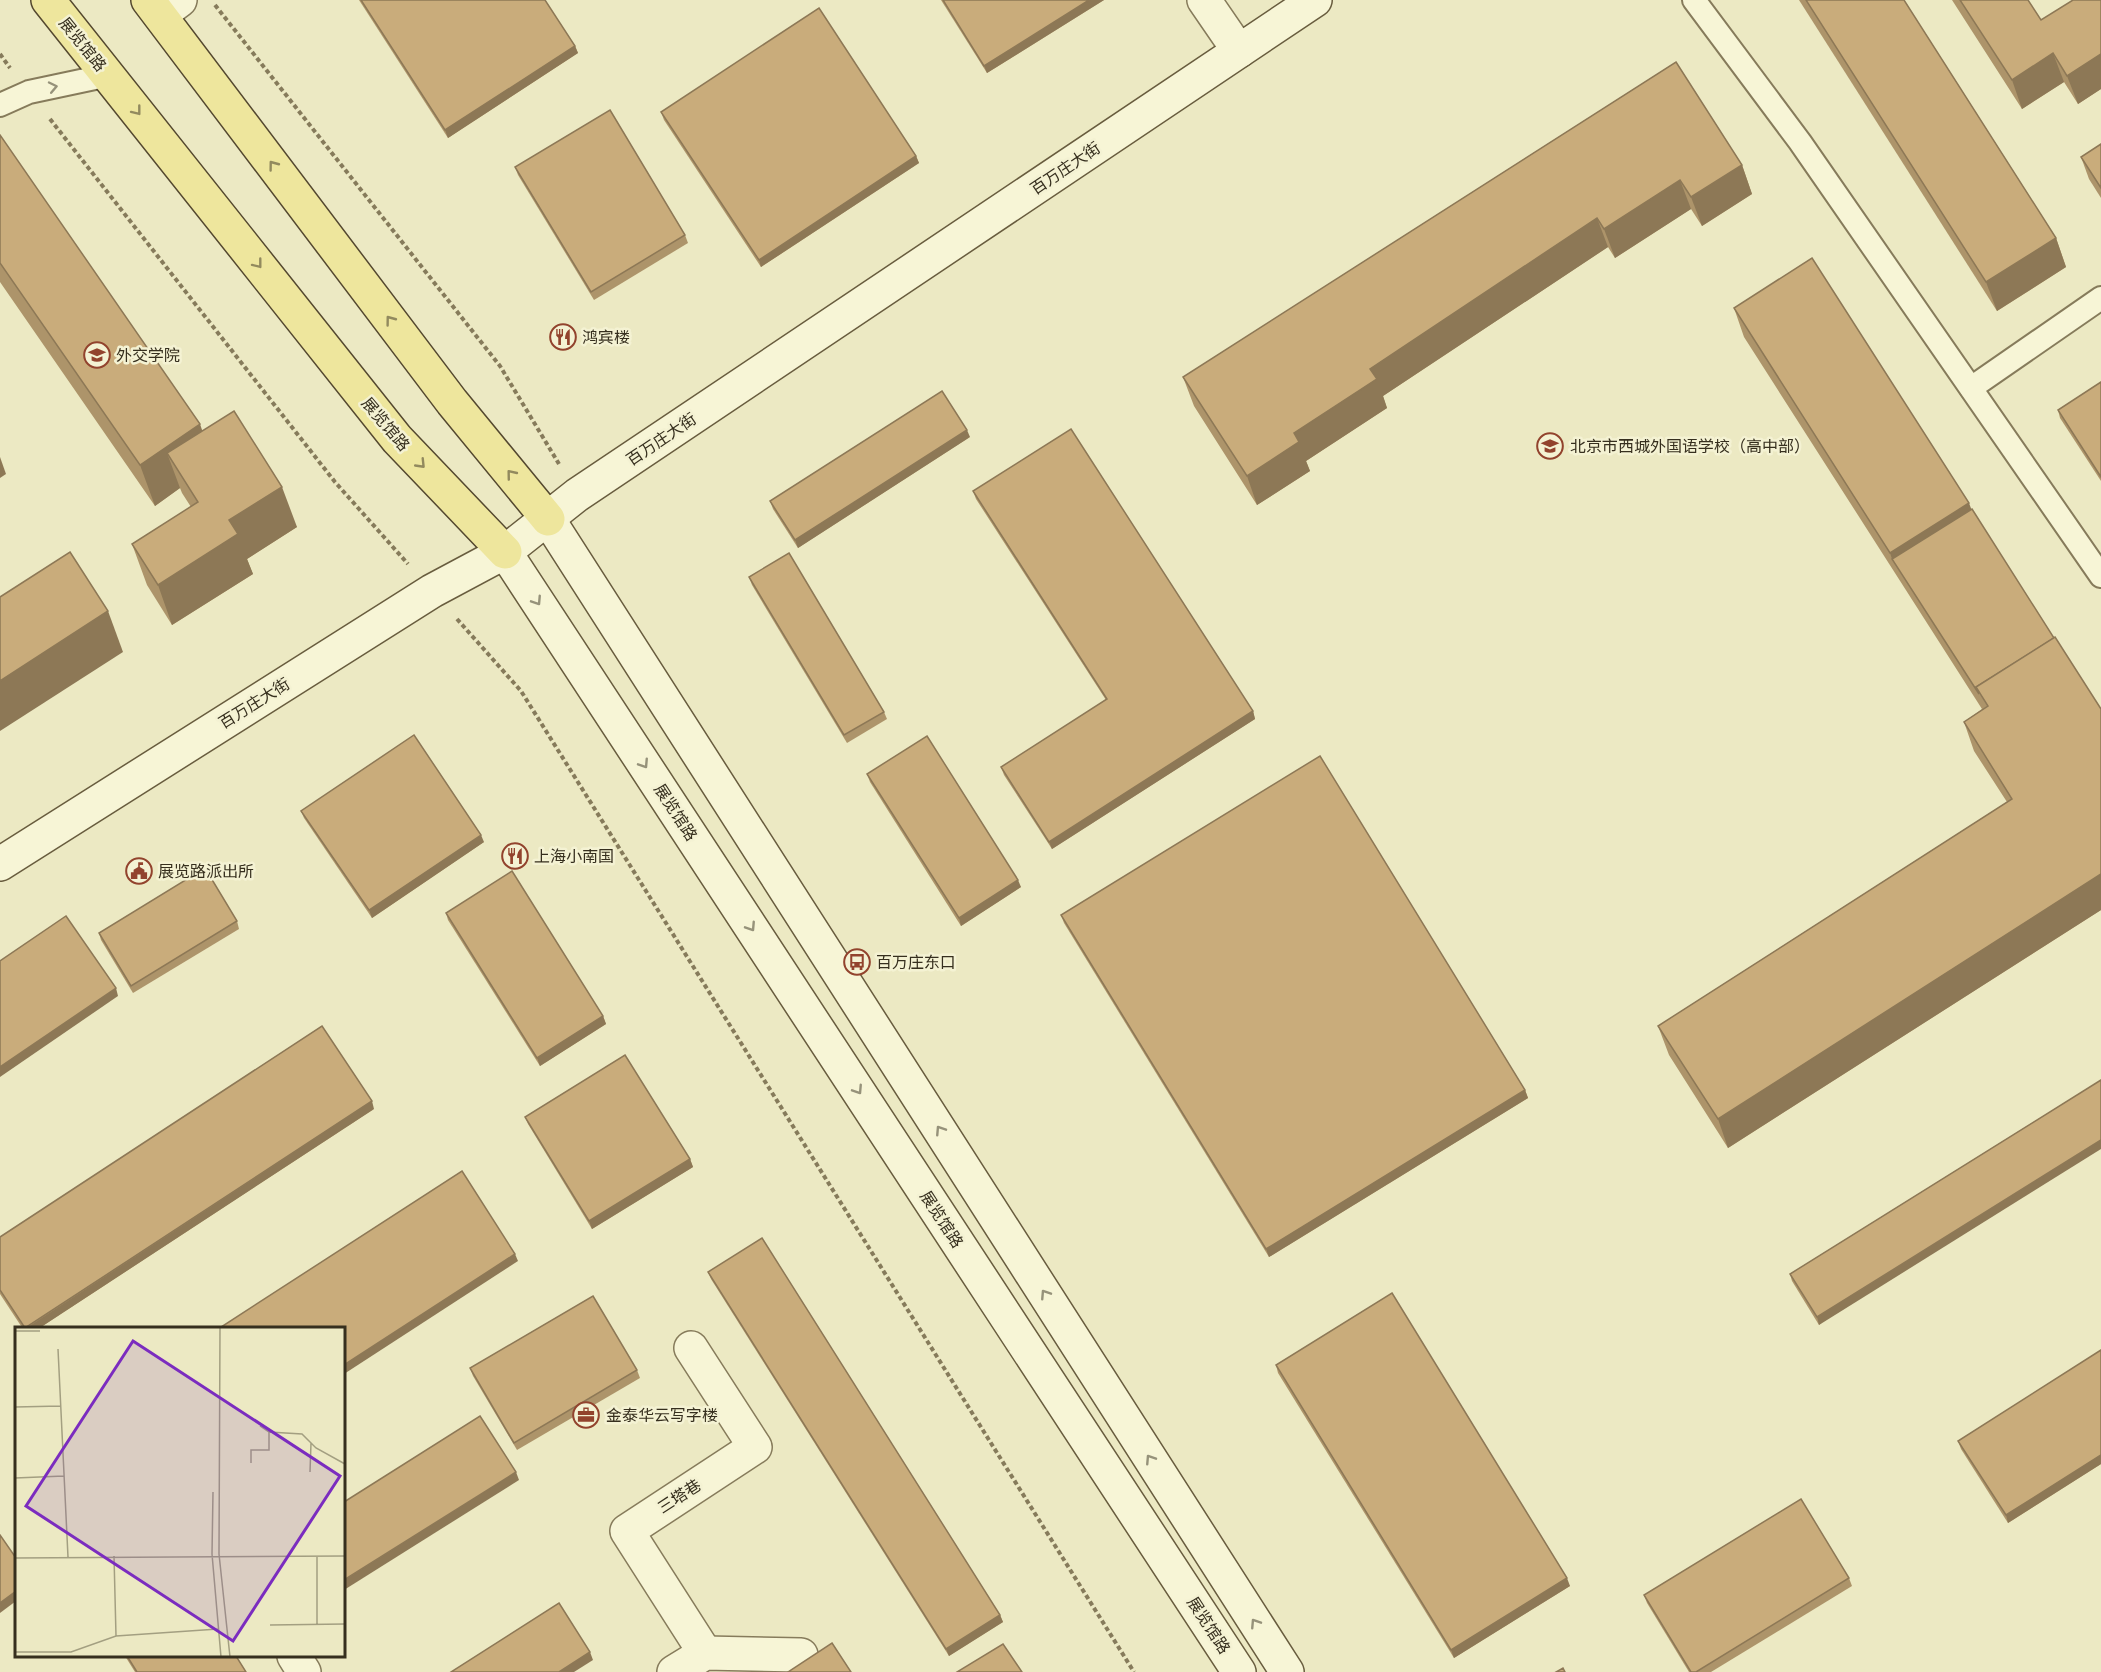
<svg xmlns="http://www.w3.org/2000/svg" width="2101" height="1672" viewBox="0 0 2101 1672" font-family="'PT Serif','Noto Sans SC',serif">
<rect width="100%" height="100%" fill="#ece9c3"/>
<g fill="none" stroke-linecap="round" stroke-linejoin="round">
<!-- lane casing -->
<g stroke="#867b5b" stroke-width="26">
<g id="lane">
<path d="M1694,0L1800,142L2101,576"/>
<path d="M0,105L29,92L109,75"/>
<path d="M1971,388L2101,298"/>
</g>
</g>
<!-- street casing -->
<g stroke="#867b5b" stroke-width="36">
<g id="street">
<path d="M1204,0L1239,51"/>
<path d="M160,15L180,0"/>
<path d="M691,1348L755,1447L627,1531L705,1653"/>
<path d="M294,1656L304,1672"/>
<path d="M674,1672L705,1653L801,1655"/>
</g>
</g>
<!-- secondary casing -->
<g stroke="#685c3e" stroke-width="36">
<g id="secondary">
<path d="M548,519L1287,1672"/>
<path d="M505,552L1239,1672"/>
<path d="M0,864L432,591L505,552L577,495L1315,0"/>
</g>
</g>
<!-- primary casing -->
<g stroke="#54482f" stroke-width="36">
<g id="primary">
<path d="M48,0L397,439L505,552"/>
<path d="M148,0L452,402L548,519"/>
</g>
</g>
<!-- path -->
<g stroke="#867b5b" stroke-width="4" stroke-dasharray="4.5 3" stroke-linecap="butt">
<path d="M215,5L500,366L559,464"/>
<path d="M0,54L10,68"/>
<path d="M50,119L335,482L408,564"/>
<path d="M457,619L521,691L1134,1672"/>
</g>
<!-- lane -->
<use href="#lane" stroke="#f7f5d6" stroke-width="22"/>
<!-- street -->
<use href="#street" stroke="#f7f5d6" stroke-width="33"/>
<!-- secondary -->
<use href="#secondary" stroke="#f7f5d6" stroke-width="33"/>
<!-- primary -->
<use href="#primary" stroke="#eee69d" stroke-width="33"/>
</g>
<!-- wall -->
<g fill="#ad946a">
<path d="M359,0H545L575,46L578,53L448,138Z"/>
<path d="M941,0H1104L987,73Z"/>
<path d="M1799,0H1904L2056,238L2066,267L1997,311Z"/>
<path d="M1952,0H2028L2041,20L2101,0V89L2078,104L2064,82L2022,109Z"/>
<path d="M1676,62L1742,165L1752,194L1702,226L1691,209L1615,258L1608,247L1383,396L1387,408L1306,461L1310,471L1257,505L1194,406L1183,377Z"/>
<path d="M661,112L916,156L919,163L761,267L664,120Z"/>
<path d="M0,135L202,431L297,527L247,559L253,574L172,625L147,585L132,544L191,507L182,493L180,488L155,506L0,282Z"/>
<path d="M2101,144V198L2089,179L2081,157Z"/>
<path d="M515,167L685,235L688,243L594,300L518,175Z"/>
<path d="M1734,308L1971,509L2054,638L2101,709V910L1728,1148L1669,1055L1658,1026L2007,802L1974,751L1964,722L1982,709L1744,337Z"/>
<path d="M2101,382V481L2060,418L2058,410Z"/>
<path d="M970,437L798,548L773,509L770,501Z"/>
<path d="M973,491L1253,711L1255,719L1052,849L1004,775L1001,767L1106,700L976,499Z"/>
<path d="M749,577L884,712L887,719L847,743L752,585Z"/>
<path d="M867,774L1021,887L961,926L870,782Z"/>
<path d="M301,811L484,842L372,918L304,818Z"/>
<path d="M446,913L603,1016L606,1024L540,1066L448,920Z"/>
<path d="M1061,915L1525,1090L1528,1098L1269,1257L1064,923Z"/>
<path d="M237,921L239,929L133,993L101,940L99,933Z"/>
<path d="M2101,1080L1819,1325L1792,1281L1790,1274Z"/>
<path d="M374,1109L38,1329H23L0,1294V1237Z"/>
<path d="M525,1117L690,1159L693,1167L592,1229L528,1124Z"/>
<path d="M708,1272L1000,1615L1003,1622L949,1656L711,1279Z"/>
<path d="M2101,1350V1464L2008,1523L1961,1449L1958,1441Z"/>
<path d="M1276,1365L1570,1586L1454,1658L1278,1373Z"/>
<path d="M470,1368L637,1370L640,1378L517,1450L473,1376Z"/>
<path d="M1849,1578L1852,1586L1711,1672H1689L1647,1603L1644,1595Z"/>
<path d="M125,1656H236L246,1672H135Z"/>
</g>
<!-- shaded-wall -->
<g fill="#8d7856">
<path d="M1089,0H1104L987,73L984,66Z"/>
<path d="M575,46L578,53L448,138L445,130Z"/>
<path d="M2053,53L2064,82L2022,109L2012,80Z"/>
<path d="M2101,54V89L2078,104L2067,76Z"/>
<path d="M916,156L919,163L761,267L759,260Z"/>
<path d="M1742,165L1752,194L1702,226L1691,197Z"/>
<path d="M1680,180L1691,209L1615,258L1604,229Z"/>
<path d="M1597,218L1608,247L1383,396L1387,408L1306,461L1310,471L1257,505L1247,476L1294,433L1370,369Z"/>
<path d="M2056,238L2066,267L1997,311L1986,282Z"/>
<path d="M200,424L214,465L167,453L180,488L155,506L140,465Z"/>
<path d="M967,430L970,437L798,548L795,540Z"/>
<path d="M0,457L6,474L0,478Z"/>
<path d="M282,487L297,527L247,559L253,574L172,625L158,585L229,520Z"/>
<path d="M1969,503L1980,532L1892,559L1890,553Z"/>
<path d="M108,611L123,652L0,731V681Z"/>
<path d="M1253,711L1255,719L1052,849L1049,842Z"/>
<path d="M481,835L484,842L372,918L369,910Z"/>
<path d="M2101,874V910L1728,1148L1718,1119Z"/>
<path d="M1018,880L1021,887L961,926L959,918Z"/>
<path d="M116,988L118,996L0,1077V1067Z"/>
<path d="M603,1016L606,1024L540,1066L537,1058Z"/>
<path d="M1525,1090L1528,1098L1269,1257L1266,1249Z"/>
<path d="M372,1101L374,1109L38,1329H25Z"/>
<path d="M2101,1140V1149L1819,1325L1817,1317Z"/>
<path d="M690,1159L693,1167L592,1229L589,1221Z"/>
<path d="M515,1254L518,1261L344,1374V1365Z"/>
<path d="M2101,1455V1464L2008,1523L2006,1515Z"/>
<path d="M516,1472L519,1480L344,1590V1580Z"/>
<path d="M1567,1578L1570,1586L1454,1658L1451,1650Z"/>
<path d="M16,1591V1601L0,1613V1603Z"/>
<path d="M1000,1615L1003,1622L949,1656L946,1649Z"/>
<path d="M590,1652L593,1660L574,1672H559Z"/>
</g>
<!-- building -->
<g fill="#c9ac7b" stroke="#8d7856" stroke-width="1.5">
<path d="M361,0H545L575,46L445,130Z"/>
<path d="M943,0H1089L984,66Z"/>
<path d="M1806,0H1904L2056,238L1986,282Z"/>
<path d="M1960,0H2028L2041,20L2073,0H2101V54L2067,76L2053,53L2012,80Z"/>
<path d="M819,8L916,156L759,260L661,112Z"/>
<path d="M1676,62L1742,165L1691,197L1680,180L1604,229L1597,218L1370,369L1377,379L1294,433L1299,442L1247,476L1183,377Z"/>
<path d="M610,110L685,235L591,292L515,167Z"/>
<path d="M0,135L200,424L140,465L0,263Z"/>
<path d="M2101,144V188L2081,157Z"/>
<path d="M1812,258L1969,503L1890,553L1734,308Z"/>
<path d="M2101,382V477L2058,410Z"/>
<path d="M942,391L967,430L795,540L770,501Z"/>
<path d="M234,411L282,487L229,520L238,534L158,585L132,544L198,502L167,453Z"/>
<path d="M1071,429L1253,711L1049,842L1001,767L1107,699L973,491Z"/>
<path d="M1972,509L2054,638L1976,687L1979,694L1892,559Z"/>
<path d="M70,552L108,611L0,681V597Z"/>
<path d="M789,553L884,712L844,735L749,577Z"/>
<path d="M2055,637L2101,709V874L1718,1119L1658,1026L2012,799L1964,722L1988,706L1976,687Z"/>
<path d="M414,735L481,835L369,910L301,811Z"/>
<path d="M927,736L1018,880L959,918L867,774Z"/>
<path d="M1320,756L1525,1090L1266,1249L1061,915Z"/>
<path d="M205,868L237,921L131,986L99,933Z"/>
<path d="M512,871L603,1016L537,1058L446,913Z"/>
<path d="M66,916L116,988L0,1067V961Z"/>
<path d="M322,1026L372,1101L25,1328L0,1290V1237Z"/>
<path d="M625,1055L690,1159L589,1221L525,1117Z"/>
<path d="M2101,1080V1140L1817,1317L1790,1274Z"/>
<path d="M462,1171L515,1254L344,1365V1329H218Z"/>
<path d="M762,1238L1000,1615L946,1649L708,1272Z"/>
<path d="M1392,1293L1567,1578L1451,1650L1276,1365Z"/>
<path d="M593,1296L637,1370L514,1443L470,1368Z"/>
<path d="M2101,1350V1455L2006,1515L1958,1441Z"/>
<path d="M480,1416L516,1472L344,1580V1502Z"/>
<path d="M1801,1499L1849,1578L1696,1672H1691L1644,1595Z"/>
<path d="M0,1535L16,1558V1591L0,1603Z"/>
<path d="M559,1603L590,1652L559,1672H451Z"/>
<path d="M832,1643L851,1672H788Z"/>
<path d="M1003,1644L1022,1672H957Z"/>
<path d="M127,1656H236L246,1672H137Z"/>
<path d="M1563,1668L1565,1672H1556Z"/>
</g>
<!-- one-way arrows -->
<defs><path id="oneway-chevron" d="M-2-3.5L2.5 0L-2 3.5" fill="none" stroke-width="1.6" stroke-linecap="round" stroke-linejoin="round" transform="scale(1.5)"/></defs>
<g stroke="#96927a">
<use href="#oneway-chevron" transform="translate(53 87) rotate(-12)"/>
<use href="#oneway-chevron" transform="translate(537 601) rotate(57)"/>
<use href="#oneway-chevron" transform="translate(644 764) rotate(57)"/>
<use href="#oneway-chevron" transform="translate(751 927) rotate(57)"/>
<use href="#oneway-chevron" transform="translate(858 1090) rotate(57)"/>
<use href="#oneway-chevron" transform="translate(940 1130) rotate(-123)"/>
<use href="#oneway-chevron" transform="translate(1045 1294) rotate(-123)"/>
<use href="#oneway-chevron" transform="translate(1150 1459) rotate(-123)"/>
<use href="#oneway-chevron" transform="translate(1255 1623) rotate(-123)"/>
</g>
<g stroke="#928a5e">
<use href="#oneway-chevron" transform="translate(137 111) rotate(52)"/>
<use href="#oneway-chevron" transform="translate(273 165) rotate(-127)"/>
<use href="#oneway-chevron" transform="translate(258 264) rotate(52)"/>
<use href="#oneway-chevron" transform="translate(390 320) rotate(-127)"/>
<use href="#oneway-chevron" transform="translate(421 464) rotate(46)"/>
<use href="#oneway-chevron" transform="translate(511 474) rotate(-129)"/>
</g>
<!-- icons -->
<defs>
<g id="restaurant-ring" transform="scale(1.35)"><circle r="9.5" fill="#f4f2d3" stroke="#92432d" stroke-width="1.5"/><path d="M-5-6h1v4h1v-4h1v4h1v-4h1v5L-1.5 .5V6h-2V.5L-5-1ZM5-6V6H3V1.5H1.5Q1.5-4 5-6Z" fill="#92432d"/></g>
<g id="university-ring" transform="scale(1.35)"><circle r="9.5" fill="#f4f2d3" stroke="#92432d" stroke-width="1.5"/><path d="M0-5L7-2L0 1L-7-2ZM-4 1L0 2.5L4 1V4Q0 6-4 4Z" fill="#92432d"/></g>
<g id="school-ring" transform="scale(1.35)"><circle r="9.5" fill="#f4f2d3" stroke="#92432d" stroke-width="1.5"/><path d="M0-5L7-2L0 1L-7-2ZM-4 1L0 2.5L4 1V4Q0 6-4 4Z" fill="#92432d"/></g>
<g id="civic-ring" transform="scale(1.35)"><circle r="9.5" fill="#f4f2d3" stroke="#92432d" stroke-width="1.5"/><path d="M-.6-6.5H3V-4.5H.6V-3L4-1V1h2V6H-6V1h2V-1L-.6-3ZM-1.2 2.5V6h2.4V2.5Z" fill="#92432d"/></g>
<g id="bus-ring" transform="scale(1.35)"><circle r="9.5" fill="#f4f2d3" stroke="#92432d" stroke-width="1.5"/><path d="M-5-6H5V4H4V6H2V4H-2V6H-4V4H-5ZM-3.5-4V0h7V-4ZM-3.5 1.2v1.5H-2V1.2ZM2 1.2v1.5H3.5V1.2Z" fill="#92432d"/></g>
<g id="office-ring" transform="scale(1.35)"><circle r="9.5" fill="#f4f2d3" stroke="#92432d" stroke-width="1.5"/><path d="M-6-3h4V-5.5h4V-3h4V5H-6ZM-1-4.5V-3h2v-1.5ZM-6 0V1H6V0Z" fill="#92432d"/></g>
</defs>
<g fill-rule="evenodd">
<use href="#restaurant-ring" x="563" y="337"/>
<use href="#university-ring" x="97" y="355"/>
<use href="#school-ring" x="1550" y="446"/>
<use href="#restaurant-ring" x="515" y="856"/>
<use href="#civic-ring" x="139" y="871"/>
<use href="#bus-ring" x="857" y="962"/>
<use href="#office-ring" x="586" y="1415"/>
</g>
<g text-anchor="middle" stroke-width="5" stroke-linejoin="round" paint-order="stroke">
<!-- street labels -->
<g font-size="16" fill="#362f1e" stroke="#f4f2d3">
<text transform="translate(83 44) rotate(51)" y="6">展览馆路</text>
<text transform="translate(1065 168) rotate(-34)" y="6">百万庄大街</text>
<text transform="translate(386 424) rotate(50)" y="6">展览馆路</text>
<text transform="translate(661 439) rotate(-34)" y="6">百万庄大街</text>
<text transform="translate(254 703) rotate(-32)" y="6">百万庄大街</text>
<text transform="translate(676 812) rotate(57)" y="6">展览馆路</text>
<text transform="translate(942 1219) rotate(57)" y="6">展览馆路</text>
<text transform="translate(679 1496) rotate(-33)" y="6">三塔巷</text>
<text transform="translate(1209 1625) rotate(57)" y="6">展览馆路</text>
</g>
<!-- poi labels -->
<g font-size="16" fill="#362f1e" stroke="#f4f2d3" text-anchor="start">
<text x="582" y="343">鸿宾楼</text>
<text x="116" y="361">外交学院</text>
<text x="1570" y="452">北京市西城外国语学校（高中部）</text>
<text x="534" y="862">上海小南国</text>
<text x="158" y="877">展览路派出所</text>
<text x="876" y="968">百万庄东口</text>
<text x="606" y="1421">金泰华云写字楼</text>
</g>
</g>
<!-- overview -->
<g transform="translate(15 1327)">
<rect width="330" height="330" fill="#ece9c3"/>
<path fill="none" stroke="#a39f81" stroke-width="1.5" d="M205,0L204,227L215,330M0,4H25M43,22L53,230M0,80L46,79M245,99L254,105L287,107L301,121L330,137M236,136V123H254V105M295,145L296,116M0,151L49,149M198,165L197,227L206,330M99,229L101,309M302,229V298M0,231L330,229M255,298L330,297M0,325H56L101,309L203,302"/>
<path fill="#7b2cbf" fill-opacity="0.15" stroke="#7b2cbf" stroke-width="3" d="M118,14L325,149L218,314L11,179Z"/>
<rect width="330" height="330" fill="none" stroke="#362f1e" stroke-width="3"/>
</g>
</svg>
